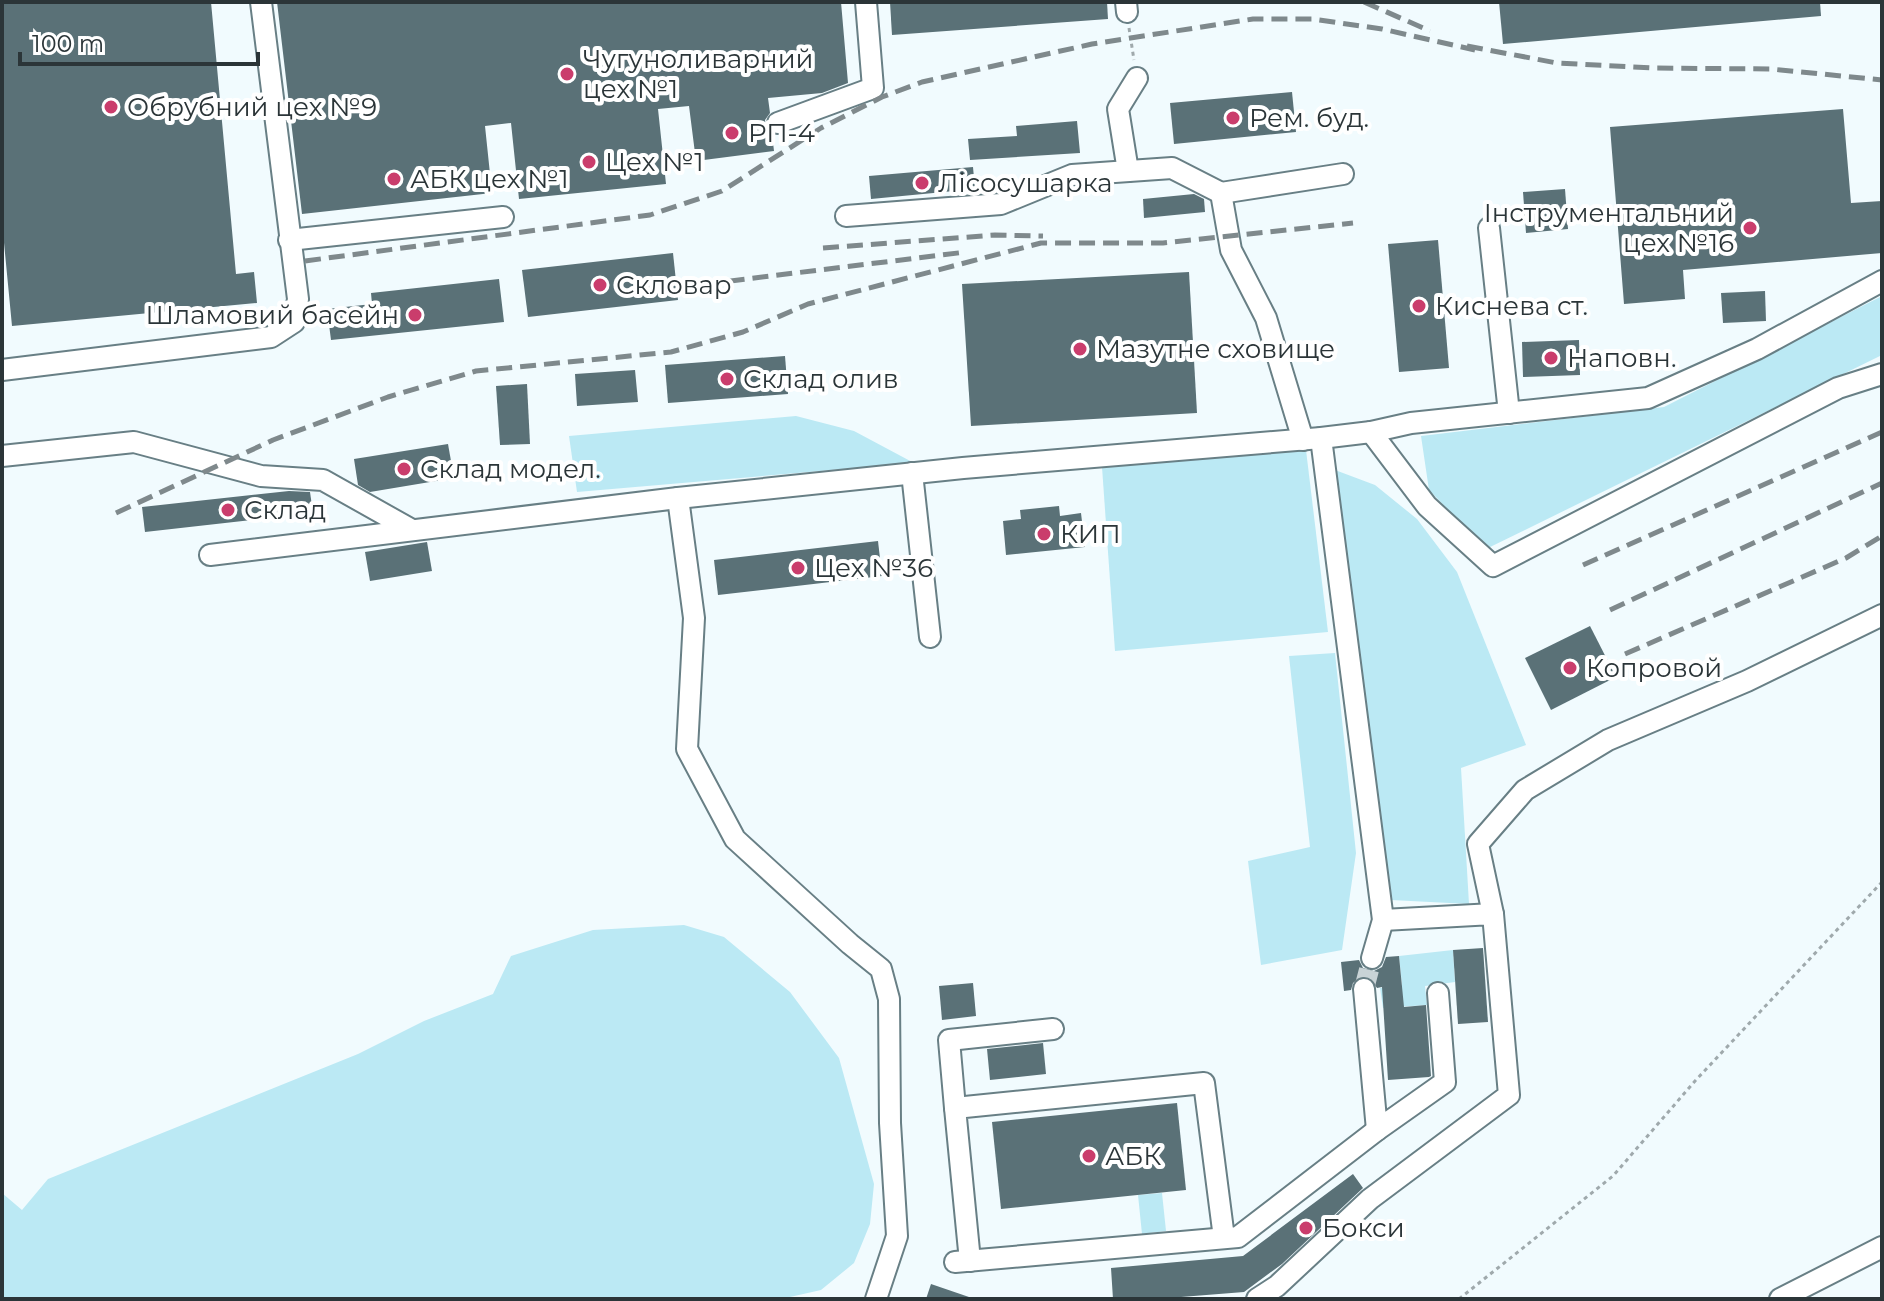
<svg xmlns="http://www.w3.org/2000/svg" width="1884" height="1301" viewBox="0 0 1884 1301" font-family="Montserrat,sans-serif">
<rect width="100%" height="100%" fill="#f1fbfe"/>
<!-- green -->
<g fill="#bbe9f4">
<path d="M1882,296V355L1486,549L1429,490L1421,436L1664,407Z"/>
<path d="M796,416L854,431L914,463L577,492L569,436Z"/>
<path d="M1306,450L1328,632L1115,651L1102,467Z"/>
<path d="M1335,470L1375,485L1417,519L1457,572L1526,745L1461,768L1469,904L1391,900Z"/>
<path d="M1335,653L1356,853L1342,950L1261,965L1248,861L1310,847L1289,656Z"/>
<path d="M684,925L724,937L790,992L839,1058L874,1184L870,1224L854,1263L821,1290L781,1299H2V1193L22,1210L48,1179L358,1054L424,1021L493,994L511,956L593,930Z"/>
<path d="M1453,950L1455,982L1425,986L1427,1005L1383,1008L1380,988L1402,985L1399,956Z"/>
<path d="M1162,1193L1166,1231L1142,1234L1138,1195Z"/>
</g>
<!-- building -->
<g fill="#5a7177">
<path d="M2,2H211L236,274L254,272L257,303L12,326L2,222Z"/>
<path d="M277,2H841L848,83L822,93L768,98L770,113L765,120L766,127L772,134L774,151L696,161L689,106L658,109L666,184L519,199L511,123L485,126L492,193L302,214Z"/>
<path d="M890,2H1107L1108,19L892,35Z"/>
<path d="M1499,2H1820L1821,16L1503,44Z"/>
<path d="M1292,92L1296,132L1174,144L1170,103Z"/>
<path d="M1843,109L1851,203L1882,201V253L1683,270L1685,299L1624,304L1610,127Z"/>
<path d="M1077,121L1080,153L970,160L968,139L1017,136L1016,126Z"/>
<path d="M973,167L975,189L871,199L869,176Z"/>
<path d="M1565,189L1568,229L1526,233L1523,192Z"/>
<path d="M1194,194L1204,199L1205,212L1144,218L1143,199Z"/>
<path d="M1438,240L1449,368L1399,372L1388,244Z"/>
<path d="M673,253L678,300L528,317L522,270Z"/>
<path d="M1189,272L1197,413L971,426L962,284Z"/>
<path d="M499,279L504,322L331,340L327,309L372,304L371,293Z"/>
<path d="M1765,291L1766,321L1723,323L1721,293Z"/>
<path d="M1579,340L1580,375L1523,377L1522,342Z"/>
<path d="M785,356L788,394L668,403L665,365Z"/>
<path d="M635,370L638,402L577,406L575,374Z"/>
<path d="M527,384L530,444L500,445L496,386Z"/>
<path d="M448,444L454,478L370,492L358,485L354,459Z"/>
<path d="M289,491L310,492L313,513L145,532L142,507Z"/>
<path d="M1059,506L1060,516L1081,513L1085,547L1006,555L1003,521L1021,519L1020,510Z"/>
<path d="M878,541L882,576L718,595L714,560Z"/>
<path d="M427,542L432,571L370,581L365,552Z"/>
<path d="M1590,626L1616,677L1551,710L1525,658Z"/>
<path d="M1483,948L1488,1022L1458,1024L1453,950Z"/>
<path d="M1399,956L1404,1007L1426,1005L1431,1076L1429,1077L1388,1080L1382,987L1377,988L1370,978L1362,976L1353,983L1351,990L1344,991L1341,962L1359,960L1363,968L1374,971L1382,967L1386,957Z"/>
<path d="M973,983L976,1016L942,1020L939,986Z"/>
<path d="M1043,1043L1046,1074L990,1080L987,1049Z"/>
<path d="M1177,1103L1186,1190L1001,1209L992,1122Z"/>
<path d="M1353,1174L1363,1188L1282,1264L1244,1292L1156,1299H1113L1111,1268L1243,1256Z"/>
<path d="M931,1284L969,1297V1299H926Z"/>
</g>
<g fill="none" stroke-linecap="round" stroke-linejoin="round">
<!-- minor-tunnel -->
<path stroke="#c9d3d6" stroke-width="20" stroke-dasharray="20 10" stroke-linecap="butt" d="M1364,989L1372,958"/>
<!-- minor casing -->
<g stroke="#687f85" stroke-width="24">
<g id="minor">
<path d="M1126,2L1127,12"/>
<path d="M778,123L873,88L866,2"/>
<path d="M1128,171L1118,109L1137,78"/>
<path d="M1221,193L1231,250L1266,318L1303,440"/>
<path d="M846,216L1001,204L1072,175L1172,168L1221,193L1343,174"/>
<path d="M1489,228L1509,413"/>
<path d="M289,240L503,217"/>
<path d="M2,370L271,337L294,322L298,299L261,2"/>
<path d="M1371,432L1427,506L1493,566L1838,388L1882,374"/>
<path d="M1321,438L1383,920L1372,958"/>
<path d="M2,456L134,442L261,476L323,480L412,530"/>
<path d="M912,473L930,637"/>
<path d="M678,498L694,618L687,749L735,839L850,944L881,969L889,999L890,1123L897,1236L876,1299"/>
<path d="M210,555L678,498L963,468L1321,438L1371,432L1411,423L1648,398L1757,349L1882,281"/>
<path d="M1493,914L1478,844L1525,790L1608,740L1747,681L1882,615"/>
<path d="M1364,989L1377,1130L1445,1082L1438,993"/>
<path d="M955,1108L949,1040L1053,1029"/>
<path d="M970,1261L955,1108L1204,1083L1224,1238"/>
<path d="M955,1262L1238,1237L1377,1130"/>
<path d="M1257,1299L1277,1286L1370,1199L1509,1095L1493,914L1383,920"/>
<path d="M1780,1299L1882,1247"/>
</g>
</g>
<!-- path -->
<g stroke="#9fa9ac" stroke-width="3" stroke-dasharray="4 4" stroke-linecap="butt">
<path d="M1129,28L1134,60"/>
<path d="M1459,1299L1613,1176L1695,1081L1882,882"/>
</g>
<!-- minor -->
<use href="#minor" stroke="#fff" stroke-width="20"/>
<!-- rail -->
<g stroke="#7f898c" stroke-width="5" stroke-dasharray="16 8" stroke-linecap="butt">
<path d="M1364,2L1430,31"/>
<path d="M1467,46L1557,63L1653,68L1771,69L1882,80"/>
<path d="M823,248L995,235L1043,236"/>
<path d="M305,261L650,215L722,191L821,128L882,97L922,82L1092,44L1253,19H1312L1382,29L1475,50"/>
<path d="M681,287L966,252"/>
<path d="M116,513L273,440L388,397L476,371L671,352L743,332L808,304L1041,243H1163L1353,223"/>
<path d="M1583,565L1882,432"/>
<path d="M1610,610L1882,483"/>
<path d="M1625,654L1846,558L1882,536"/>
</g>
</g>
<!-- markers -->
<g fill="#ca3d6c" stroke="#fff" stroke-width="3">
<circle cx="567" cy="74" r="8"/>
<circle cx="111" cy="107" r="8"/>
<circle cx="1233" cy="118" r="8"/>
<circle cx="732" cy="133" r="8"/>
<circle cx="589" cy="162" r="8"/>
<circle cx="394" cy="179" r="8"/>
<circle cx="922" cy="183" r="8"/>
<circle cx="1750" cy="228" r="8"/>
<circle cx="600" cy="285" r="8"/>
<circle cx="1419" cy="306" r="8"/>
<circle cx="415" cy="315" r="8"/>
<circle cx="1080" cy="349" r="8"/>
<circle cx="1551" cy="358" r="8"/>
<circle cx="727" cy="379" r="8"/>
<circle cx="404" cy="469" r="8"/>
<circle cx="228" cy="510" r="8"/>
<circle cx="1044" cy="534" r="8"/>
<circle cx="798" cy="568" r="8"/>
<circle cx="1570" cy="668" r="8"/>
<circle cx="1089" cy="1156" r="8"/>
<circle cx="1306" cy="1228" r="8"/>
</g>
<g text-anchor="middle" stroke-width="8" stroke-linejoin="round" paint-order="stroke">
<!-- poi labels -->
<g font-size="26" fill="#2b3538" stroke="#fff" text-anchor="start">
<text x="583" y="68">Чугуноливарний<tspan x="583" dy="30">цех №1</tspan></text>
<text x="127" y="116">Обрубний цех №9</text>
<text x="1249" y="127">Рем. буд.</text>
<text x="748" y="142">РП-4</text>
<text x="605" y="171">Цех №1</text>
<text x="410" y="188">АБК цех №1</text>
<text x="938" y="192">Лісосушарка</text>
<text x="1734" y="222" text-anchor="end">Інструментальний<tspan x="1734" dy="30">цех №16</tspan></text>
<text x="616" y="294">Скловар</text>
<text x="1435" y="315">Киснева ст.</text>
<text x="399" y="324" text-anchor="end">Шламовий басейн</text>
<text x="1096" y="358">Мазутне сховище</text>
<text x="1567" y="367">Наповн.</text>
<text x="743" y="388">Склад олив</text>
<text x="420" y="478">Склад модел.</text>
<text x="244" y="519">Склад</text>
<text x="1060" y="543">КИП</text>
<text x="814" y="577">Цех №36</text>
<text x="1586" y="677">Копровой</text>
<text x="1105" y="1165">АБК</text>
<text x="1322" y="1237">Бокси</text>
</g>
</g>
<!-- border -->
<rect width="1884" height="1301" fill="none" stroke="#2b3538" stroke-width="8"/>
<!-- scale -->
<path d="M20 52v12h238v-12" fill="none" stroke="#2b3538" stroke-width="4"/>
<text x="32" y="52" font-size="24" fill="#2b3538" stroke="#ffffff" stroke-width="6" paint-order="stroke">100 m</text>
</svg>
